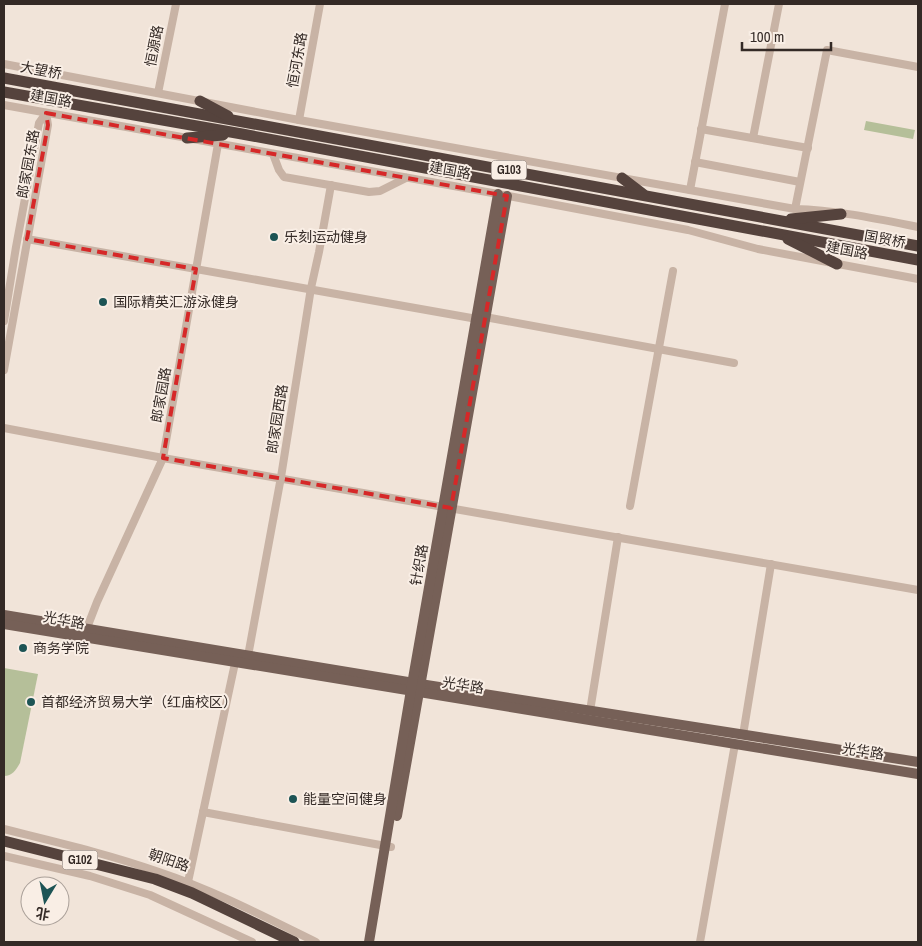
<svg xmlns="http://www.w3.org/2000/svg" width="922" height="946" viewBox="0 0 922 946" font-family="'Archivo Narrow','Noto Sans SC',sans-serif">
<rect width="100%" height="100%" fill="#f1e4d9"/>
<!-- green -->
<g fill="#b5bf99">
<path d="M866,121L915,130L913,139L864,130Z"/>
<path d="M4,668L38,674L20,763C16,770 12,776 4,776Z"/>
</g>
<g fill="none" stroke-linecap="round" stroke-linejoin="round">
<!-- minor -->
<g stroke="#c8b3a5" stroke-width="8">
<path d="M4,64L299,120L795,209C836,210 878,219 918,227"/>
<path d="M158,93L176,4"/>
<path d="M4,105L498,194L688,230L758,249L918,279"/>
<path d="M299,120L320,4"/>
<path d="M701,129L808,148"/>
<path d="M753,138L779,4"/>
<path d="M273,154L279,170L284,177L369,192L380,191L406,178"/>
<path d="M695,162L800,182"/>
<path d="M690,190L725,4"/>
<path d="M795,209L827,50L918,67"/>
<path d="M27,239L477,319"/>
<path d="M485,317L734,363"/>
<path d="M4,321L16,247L39,123L46,113"/>
<path d="M4,370L48,125L46,113"/>
<path d="M4,428L163,458L918,590"/>
<path d="M630,506L673,271"/>
<path d="M85,633L97,602L163,458L218,144"/>
<path d="M248,656L281,477L311,288L319,252L331,185"/>
<path d="M590,711L618,537"/>
<path d="M743,735L771,564"/>
<path d="M203,812L391,847"/>
<path d="M4,829C56,842 108,854 159,872C213,890 265,917 316,942"/>
<path d="M4,856L90,876L150,895L252,942"/>
<path d="M188,882L235,663"/>
<path d="M700,942L735,744"/>
</g>
<!-- major -->
<g stroke="#766057" stroke-width="10">
<path d="M4,615L420,684L918,762"/>
<path d="M4,624L918,774"/>
<path d="M397,816L507,196"/>
<path d="M369,942L411,690L498,194"/>
</g>
<!-- highway -->
<g stroke="#55433d" stroke-width="11">
<path d="M4,78L918,246"/>
<path d="M4,92L242,134L918,260"/>
<path d="M200,101L228,116"/>
<path d="M187,138L223,135"/>
<path d="M622,178L643,194"/>
<path d="M791,219L841,214"/>
<path d="M788,239L837,264"/>
<path d="M4,841L155,879L192,893L294,942"/>
</g>
</g>
<!-- marked area -->
<path fill="none" stroke="#d62828" stroke-width="4" stroke-dasharray="10 6" stroke-linejoin="round" d="M46,113L507,196L451,508L163,458L196,269L27,239L48,125Z"/>
<!-- markers -->
<g fill="#1d5455" stroke="#f9eee5" stroke-width="2">
<circle cx="274" cy="237" r="5"/>
<circle cx="103" cy="302" r="5"/>
<circle cx="23" cy="648" r="5"/>
<circle cx="31" cy="702" r="5"/>
<circle cx="293" cy="799" r="5"/>
</g>
<g text-anchor="middle" stroke-width="4" stroke-linejoin="round" paint-order="stroke">
<!-- shield labels -->
<g fill="#f9eee5" stroke="#6f655f" stroke-width="1">
<rect x="491.5" y="160.5" width="35" height="19" rx="4"/>
<rect x="62.5" y="850.5" width="35" height="19" rx="4"/>
</g>
<g font-size="12" font-weight="bold" fill="#342a26">
<text x="509" y="174">G103</text>
<text x="80" y="864">G102</text>
</g>
<!-- street labels -->
<g font-size="14" fill="#342a26" stroke="#f9eee5">
<text transform="translate(154 46) rotate(-79)" y="5">恒源路</text>
<text transform="translate(297 60) rotate(-80)" y="5">恒河东路</text>
<text transform="translate(41 70) rotate(10)" y="5">大望桥</text>
<text transform="translate(51 98) rotate(10)" y="5">建国路</text>
<text transform="translate(28 164) rotate(-80)" y="5">郎家园东路</text>
<text transform="translate(450 170) rotate(10)" y="5">建国路</text>
<text transform="translate(885 239) rotate(10)" y="5">国贸桥</text>
<text transform="translate(847 250) rotate(11)" y="5">建国路</text>
<text transform="translate(161 395) rotate(-80)" y="5">郎家园路</text>
<text transform="translate(277 419) rotate(-81)" y="5">郎家园西路</text>
<text transform="translate(419 565) rotate(-80)" y="5">针织路</text>
<text transform="translate(64 620) rotate(10)" y="5">光华路</text>
<text transform="translate(463 685) rotate(9)" y="5">光华路</text>
<text transform="translate(863 751) rotate(9)" y="5">光华路</text>
<text transform="translate(169 860) rotate(19)" y="5">朝阳路</text>
</g>
<!-- poi labels -->
<g font-size="14" fill="#342a26" stroke="#f9eee5" text-anchor="start">
<text x="284" y="242">乐刻运动健身</text>
<text x="113" y="307">国际精英汇游泳健身</text>
<text x="33" y="653">商务学院</text>
<text x="41" y="707">首都经济贸易大学（红庙校区）</text>
<text x="303" y="804">能量空间健身</text>
</g>
</g>
<!-- border -->
<rect width="922" height="946" fill="none" stroke="#342a26" stroke-width="10"/>
<!-- north arrow -->
<g transform="translate(45 901) rotate(190)"><circle r="24" fill="#f9eee5" stroke="#aaa099"/>
<path d="M0-4L9 19L0 12L-9 19Z" fill="#1d5455"/>
<text y="-8" font-size="14" font-weight="bold" text-anchor="middle" fill="#342a26">北</text>
</g>
<!-- scale -->
<path d="M742 42v8h89v-8" fill="none" stroke="#342a26" stroke-width="2.5"/>
<text x="750" y="42" font-size="15" fill="#342a26" stroke="#f9eee5" stroke-width="4" paint-order="stroke">100 m</text>
</svg>
